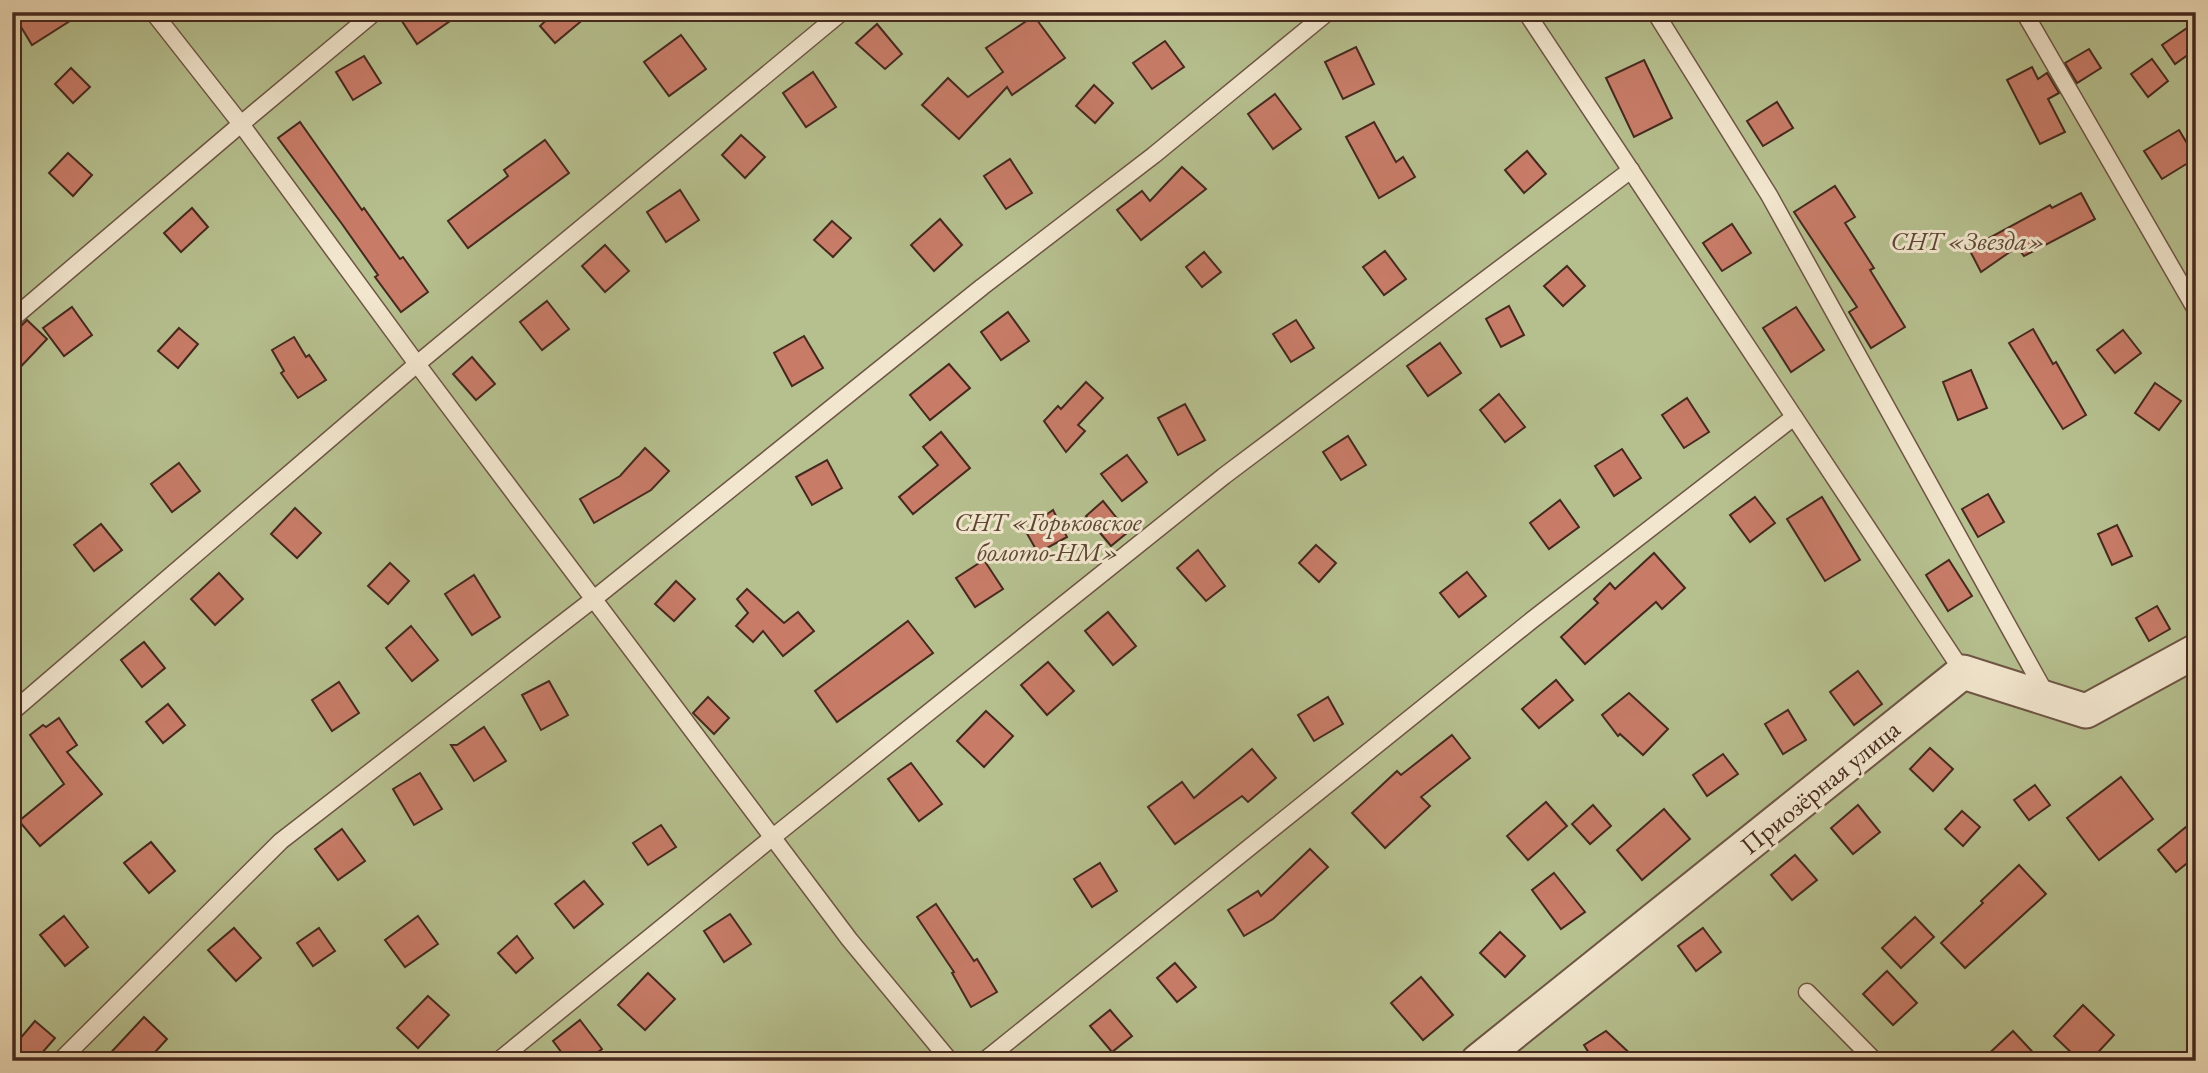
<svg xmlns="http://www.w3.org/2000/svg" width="2208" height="1073" viewBox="0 0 2208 1073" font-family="'EB Garamond',serif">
<rect width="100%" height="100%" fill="#ebd8b4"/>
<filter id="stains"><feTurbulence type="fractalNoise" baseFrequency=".00286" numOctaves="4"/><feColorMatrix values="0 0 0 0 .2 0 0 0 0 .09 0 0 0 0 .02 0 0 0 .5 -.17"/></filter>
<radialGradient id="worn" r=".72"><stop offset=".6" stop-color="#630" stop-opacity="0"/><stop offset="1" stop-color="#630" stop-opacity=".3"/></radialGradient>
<!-- green -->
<rect fill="#b6bf8e" stroke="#7e7456" stroke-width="2" x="12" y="12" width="2184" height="1049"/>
<!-- building -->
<g fill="#c87c68" stroke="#45291e" stroke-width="2">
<path d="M12,12H84L32,45Z"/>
<path d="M396,12H463L417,44Z"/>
<path d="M555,12H592L555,43L540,26Z"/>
<path d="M1034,16L1065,58L1012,95L1007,87L959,139L922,105L948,78L968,97L1003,72L986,48Z"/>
<path d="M2196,22V49L2175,64L2162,45Z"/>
<path d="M877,24L902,54L885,69L856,43Z"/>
<path d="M681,35L706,69L669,96L644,62Z"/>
<path d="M1165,41L1184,67L1152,89L1133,63Z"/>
<path d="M1356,47L1374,84L1343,99L1325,62Z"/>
<path d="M2089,49L2101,68L2077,83L2065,63Z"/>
<path d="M364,56L381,83L353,100L336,72Z"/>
<path d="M2152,59L2168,81L2148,97L2131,74Z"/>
<path d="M1644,60L1672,118L1634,137L1606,78Z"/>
<path d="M2032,67L2038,79L2047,73L2059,93L2048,99L2065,132L2040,144L2007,80Z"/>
<path d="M71,68L90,87L73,103L55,84Z"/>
<path d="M813,72L836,107L806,127L783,93Z"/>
<path d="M1094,85L1113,103L1095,123L1076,106Z"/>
<path d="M1275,94L1301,129L1273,149L1248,114Z"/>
<path d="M1777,102L1793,128L1763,146L1747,121Z"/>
<path d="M300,122L362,210L364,208L400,259L403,257L428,292L401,312L375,277L378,275L342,224L278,138Z"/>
<path d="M1374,122L1396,162L1403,157L1415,177L1379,198L1346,137Z"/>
<path d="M2179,130L2196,158L2162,179L2144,151Z"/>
<path d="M741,135L765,157L745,178L722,155Z"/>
<path d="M545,140L569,173L468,248L448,221L508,176L504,170Z"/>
<path d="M1527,151L1546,174L1524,193L1505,170Z"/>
<path d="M68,153L92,175L73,196L49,173Z"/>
<path d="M1010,159L1032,193L1006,209L984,176Z"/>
<path d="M1182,167L1206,189L1141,240L1117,210L1142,191L1150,201Z"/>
<path d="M1835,186L1855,217L1845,223L1874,268L1870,270L1905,327L1871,348L1849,312L1857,307L1794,212Z"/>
<path d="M680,190L699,220L666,242L647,212Z"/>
<path d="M2081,193L2095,219L2024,256L2017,247L1981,272L1969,249L2050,205L2052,208Z"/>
<path d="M192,208L208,227L181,252L164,233Z"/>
<path d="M940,219L962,245L934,271L911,245Z"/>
<path d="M832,221L851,238L833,257L814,240Z"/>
<path d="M1732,224L1751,253L1722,271L1703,243Z"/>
<path d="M605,245L629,271L605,292L582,266Z"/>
<path d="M1385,251L1406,279L1384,295L1363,267Z"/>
<path d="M1204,252L1221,272L1202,287L1186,267Z"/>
<path d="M1567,266L1585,286L1563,306L1544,286Z"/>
<path d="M547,301L569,329L542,350L520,322Z"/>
<path d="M1509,306L1524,335L1501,347L1486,319Z"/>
<path d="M72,307L92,335L64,356L43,328Z"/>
<path d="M1796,307L1824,350L1791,372L1763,328Z"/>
<path d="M1008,312L1029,341L1001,360L981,332Z"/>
<path d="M27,320L47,339L12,376V335Z"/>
<path d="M1296,320L1314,348L1291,362L1273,334Z"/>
<path d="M179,328L198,344L178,368L158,351Z"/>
<path d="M2033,329L2053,364L2056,362L2086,415L2063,429L2009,343Z"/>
<path d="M2123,330L2141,353L2115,373L2097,350Z"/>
<path d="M804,336L823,368L792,386L774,353Z"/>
<path d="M294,337L306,357L309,355L326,380L298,398L281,373L284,371L272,350Z"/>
<path d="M1440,343L1461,373L1428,396L1407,366Z"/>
<path d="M472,357L495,384L476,400L453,374Z"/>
<path d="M949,364L970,388L930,420L910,395Z"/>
<path d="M1971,370L1987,408L1958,420L1943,382Z"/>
<path d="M1086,382L1103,398L1078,425L1085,431L1066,452L1044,421L1058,406L1061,409Z"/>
<path d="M2155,383L2181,401L2159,430L2135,413Z"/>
<path d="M1499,394L1525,427L1505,442L1480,410Z"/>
<path d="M1687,398L1709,432L1684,448L1662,415Z"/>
<path d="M1185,404L1205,440L1178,455L1158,418Z"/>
<path d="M941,432L970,468L913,514L899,497L938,465L923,447Z"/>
<path d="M1348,436L1366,465L1341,480L1323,452Z"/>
<path d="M645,448L669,471L651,490L594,523L580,499L620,476Z"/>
<path d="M1622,449L1641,478L1614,496L1595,466Z"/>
<path d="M1127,455L1147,482L1122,501L1101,474Z"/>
<path d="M827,460L842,488L812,505L796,477Z"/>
<path d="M179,463L200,491L172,512L151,484Z"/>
<path d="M1988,494L2004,522L1978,537L1962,509Z"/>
<path d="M1755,497L1775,523L1750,542L1730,515Z"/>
<path d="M1822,497L1860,560L1825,581L1787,519Z"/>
<path d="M1560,500L1579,527L1549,549L1530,523Z"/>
<path d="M1103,501L1128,532L1111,546L1086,516Z"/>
<path d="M295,508L321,533L297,558L271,534Z"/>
<path d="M1053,510L1067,537L1038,553L1025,530Z"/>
<path d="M101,524L122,550L94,571L74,545Z"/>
<path d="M2117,525L2132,556L2112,565L2098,534Z"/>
<path d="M1316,545L1336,563L1319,582L1299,563Z"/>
<path d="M1198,550L1225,586L1206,601L1177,568Z"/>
<path d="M1654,553L1685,588L1662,609L1656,602L1585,664L1561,637L1598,603L1594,599L1610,583L1615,589Z"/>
<path d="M984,560L1003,589L975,607L956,578Z"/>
<path d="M1949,560L1972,596L1948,611L1926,575Z"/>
<path d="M390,563L409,581L388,604L368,586Z"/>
<path d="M1467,572L1486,596L1459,617L1440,593Z"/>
<path d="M219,573L243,599L215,625L191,599Z"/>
<path d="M474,575L500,617L472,635L445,594Z"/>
<path d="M676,581L695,599L674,621L655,604Z"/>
<path d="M747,589L784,623L798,612L814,631L783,656L763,631L753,642L736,626L748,613L737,599Z"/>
<path d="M2157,606L2170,629L2149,641L2136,618Z"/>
<path d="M1108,612L1136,646L1113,665L1085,631Z"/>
<path d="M908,621L933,653L837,722L815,691Z"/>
<path d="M411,626L438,660L412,681L386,648Z"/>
<path d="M144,642L165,668L142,687L121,660Z"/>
<path d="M1048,662L1074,691L1047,715L1021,685Z"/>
<path d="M1858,671L1882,704L1854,725L1830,692Z"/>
<path d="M1556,680L1573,700L1539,728L1522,709Z"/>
<path d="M549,681L568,715L541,730L522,695Z"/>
<path d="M339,682L359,713L332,731L312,700Z"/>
<path d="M1629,693L1668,729L1643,755L1620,734L1618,736L1602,715Z"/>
<path d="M708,697L729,718L714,734L693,713Z"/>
<path d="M1328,697L1343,724L1314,741L1298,715Z"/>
<path d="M168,704L185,725L163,743L146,722Z"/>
<path d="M1788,710L1806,740L1783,754L1765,724Z"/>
<path d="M986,711L1013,736L984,767L957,741Z"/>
<path d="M59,718L77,745L67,752L102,794L40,846L19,821L64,784L30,735L43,725L46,727Z"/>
<path d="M484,727L506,761L474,781L451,745H457Z"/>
<path d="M1452,735L1470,758L1421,797L1430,806L1385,848L1352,813L1397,771L1401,775Z"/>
<path d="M1930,748L1953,769L1933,791L1910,769Z"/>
<path d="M1252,749L1276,778L1248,802L1242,796L1175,844L1148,807L1182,782L1194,798Z"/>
<path d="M1723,754L1738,774L1707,796L1693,775Z"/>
<path d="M911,763L942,804L919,821L888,779Z"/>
<path d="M420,773L442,809L414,825L393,789Z"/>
<path d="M2121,777L2153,819L2099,860L2067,818Z"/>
<path d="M2035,785L2050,805L2029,820L2014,800Z"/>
<path d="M1546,802L1567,826L1528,860L1507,836Z"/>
<path d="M1593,805L1611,826L1590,844L1572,824Z"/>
<path d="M1858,805L1880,832L1853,854L1831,828Z"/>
<path d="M1664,809L1690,839L1642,880L1617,850Z"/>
<path d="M1962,811L1980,827L1963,846L1945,829Z"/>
<path d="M661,825L676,847L648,865L633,843Z"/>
<path d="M2186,827L2196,839V856L2176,872L2158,850Z"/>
<path d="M342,829L365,861L338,880L315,849Z"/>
<path d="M151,842L175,871L149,893L124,863Z"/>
<path d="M1310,849L1328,867L1273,919L1244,936L1228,910L1258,891L1261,896Z"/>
<path d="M1795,855L1817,880L1792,900L1771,875Z"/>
<path d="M1100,863L1117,891L1092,907L1074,879Z"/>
<path d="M2019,865L2046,894L1965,968L1941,943L1983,903L1981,901Z"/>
<path d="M1554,873L1585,912L1561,929L1532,890Z"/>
<path d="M584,881L603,904L574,928L555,904Z"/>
<path d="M936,904L974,961L977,959L997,992L971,1007L952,973L954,972L917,917Z"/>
<path d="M730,914L751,944L724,962L704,931Z"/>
<path d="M64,916L88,947L65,966L40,935Z"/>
<path d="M418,916L438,944L405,967L385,940Z"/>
<path d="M1915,917L1934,937L1901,968L1882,948Z"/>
<path d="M234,928L261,958L236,981L208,950Z"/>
<path d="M319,928L335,951L313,966L297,943Z"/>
<path d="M1703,928L1721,952L1696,971L1678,946Z"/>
<path d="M1500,932L1525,956L1505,977L1480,953Z"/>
<path d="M517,936L533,958L516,973L498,953Z"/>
<path d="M1175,963L1196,987L1177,1002L1157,978Z"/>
<path d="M1887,971L1917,1003L1893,1025L1863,994Z"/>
<path d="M648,973L675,999L645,1030L618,1005Z"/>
<path d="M1421,977L1453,1015L1423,1040L1391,1003Z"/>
<path d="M428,996L449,1015L418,1048L397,1028Z"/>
<path d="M2083,1005L2114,1035L2090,1061H2080L2054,1036Z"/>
<path d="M1110,1010L1132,1036L1112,1052L1090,1026Z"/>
<path d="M144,1017L167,1039L147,1061H103Z"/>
<path d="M580,1020L602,1049L586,1061H568L553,1041Z"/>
<path d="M35,1021L55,1038L35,1061H12V1048Z"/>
<path d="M1606,1031L1638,1061H1594L1584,1045Z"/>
<path d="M2013,1031L2041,1061H1981Z"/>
</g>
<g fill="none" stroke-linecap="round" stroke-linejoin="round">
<!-- service casing -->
<g stroke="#6e5544" stroke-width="19">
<g id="service">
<path d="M153,12L241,124L417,364L849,939L950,1061"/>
<path d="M1526,12L1963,672"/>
<path d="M1655,12L1769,195L2047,696"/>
<path d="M2024,12L2196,310"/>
<path d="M12,319L241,124L375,12"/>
<path d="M12,712L417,364L842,12"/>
<path d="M1807,992L1875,1061"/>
<path d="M60,1061L281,841L595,598L982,287L1154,155L1328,12"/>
<path d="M498,1061L773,837L1224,476L1631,170"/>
<path d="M984,1061L1532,620L1794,417"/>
</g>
</g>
<!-- minor casing -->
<g stroke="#6e5544" stroke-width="37">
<path id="minor" d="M1478,1061L1963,672L2086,711L2196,651"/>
</g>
<!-- service -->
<use href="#service" stroke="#f2e6ce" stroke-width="16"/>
<!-- minor -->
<use href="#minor" stroke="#f2e6ce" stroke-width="33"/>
</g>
<g text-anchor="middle" stroke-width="6" stroke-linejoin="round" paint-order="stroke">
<!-- park labels -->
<g font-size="26" font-style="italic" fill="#5c4734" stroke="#f2e6ce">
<text x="1968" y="250">СНТ «Звезда»</text>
<text x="1048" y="531">СНТ «Горьковское<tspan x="1048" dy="30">болото-НМ»</tspan></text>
</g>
<!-- street labels -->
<g font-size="26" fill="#45291e" stroke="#f2e6ce">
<text transform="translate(1820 787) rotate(-39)" y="9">Приозёрная улица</text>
</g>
</g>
<!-- margin -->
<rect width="2208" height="1073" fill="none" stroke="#ebd8b4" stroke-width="42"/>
<rect x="14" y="14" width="2180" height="1045" fill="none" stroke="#45291e" stroke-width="3.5"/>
<rect x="21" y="21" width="2166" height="1031" fill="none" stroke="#45291e" stroke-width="2"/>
<rect width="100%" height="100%" filter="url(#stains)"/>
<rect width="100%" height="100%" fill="url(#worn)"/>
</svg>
